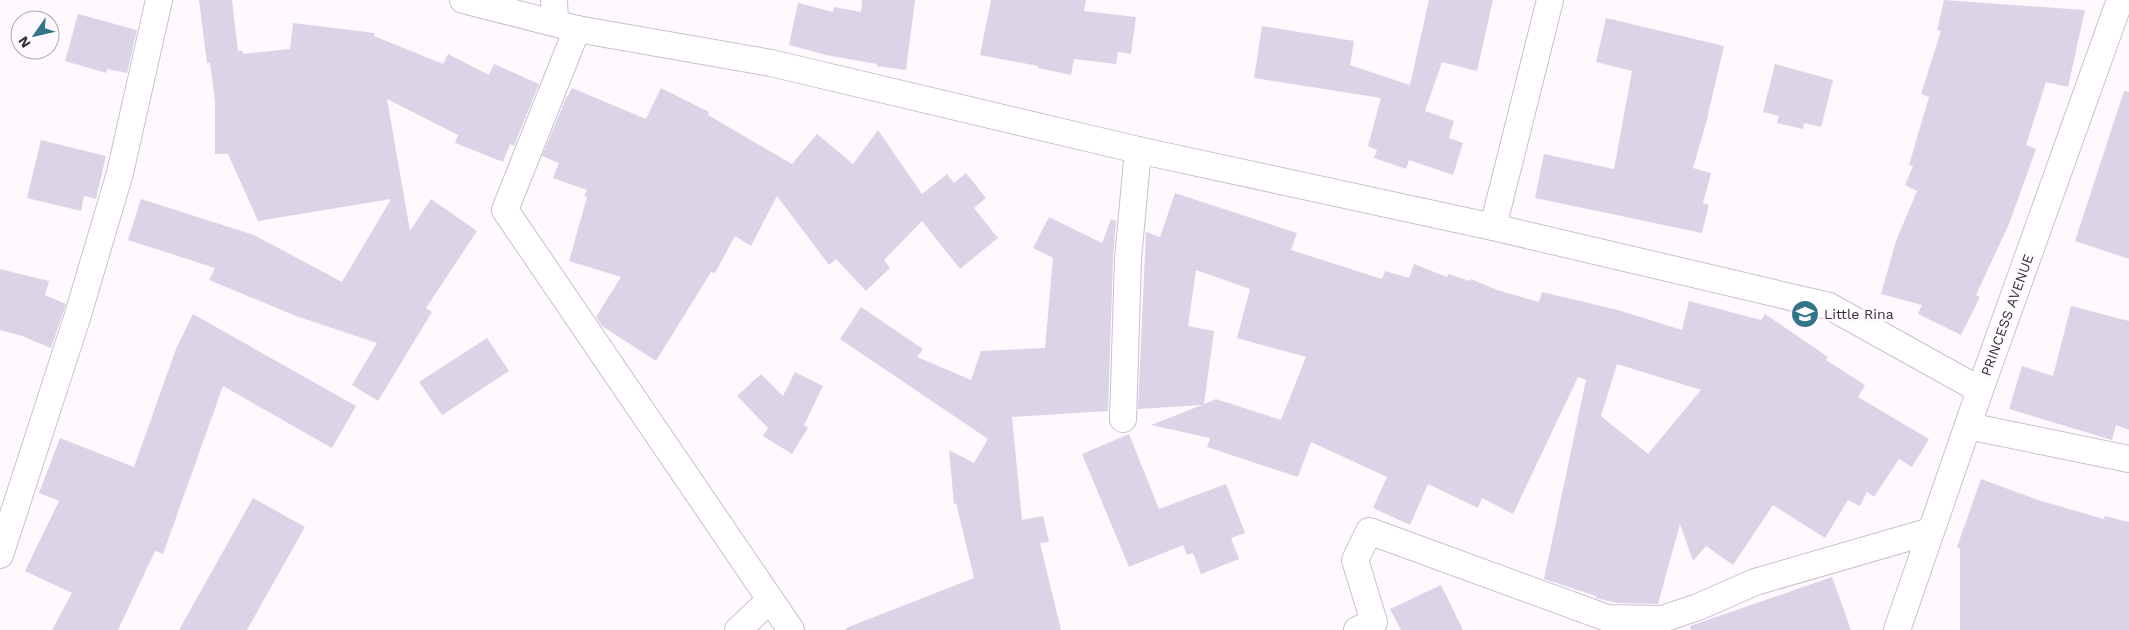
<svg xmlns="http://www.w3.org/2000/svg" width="2129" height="630" viewBox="0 0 2129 630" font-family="'Work Sans',sans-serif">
<rect width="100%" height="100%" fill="#fef8ff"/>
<!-- building -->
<g fill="#dbd4e7" fill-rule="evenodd">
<path d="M199,0H232L238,51H243V54L290,49L293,23L375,33L374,36L443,64L448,54L489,75L494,64L539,84L514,146L510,144L503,162L455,143L458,135L387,99L410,231L431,199L477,231L426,308L432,312L378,401L352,385L377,343L296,316L209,280L215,268L128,240L141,199L254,235L342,282L391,199L258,221L228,154H215V102L210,63H207Z"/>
<path d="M862,0H915L906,70L877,66V64L826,55L789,45L798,3L833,12L834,7L861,12Z"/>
<path d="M991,0H1086L1084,11L1136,17L1131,54L1118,52L1116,64L1074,59L1071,75L1038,68V66L980,55Z"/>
<path d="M1429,0H1493L1477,71L1442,62L1425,111L1454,121L1449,138L1463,143L1453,175L1409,160L1406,169L1374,158L1377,150L1368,146L1381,98L1254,78L1262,26L1354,41L1350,65L1410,85Z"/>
<path d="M1944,0L2085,10L2068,87L2046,82L2026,145L2036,149L2009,224L1976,295L1980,297L1961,335L1918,314L1922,305L1881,294L1896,241L1917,191L1905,185L1913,166L1909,165L1929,97L1921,94L1941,31L1937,30Z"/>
<path d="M78,14L137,30L127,73L107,69L106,73L65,61Z"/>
<path d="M1606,18L1724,46L1706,123L1693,168L1711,173L1703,203L1709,205L1702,233L1535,198L1544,154L1614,169L1632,71L1596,62Z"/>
<path d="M1775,64L1833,80L1821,127L1804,123L1803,129L1777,123L1779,116L1763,112Z"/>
<path d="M572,88L646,119L661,88L709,112L708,115L792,164L817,134L853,164L878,130L922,194L947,174L954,183L966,173L986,198L974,208L998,238L960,269L922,221L884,260L890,268L866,291L836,259L829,265L777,196L751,246L735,236L715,273L711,272L656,361L602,326L596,317L621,277L569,261L587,197L584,196L587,190L553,178L559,163L542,156L567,96H568Z"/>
<path d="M2124,91L2129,92V259L2075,241Z"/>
<path d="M41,140L106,156L96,199L84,196L81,211L27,198Z"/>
<path d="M1175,193L1297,233L1291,250L1382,279L1385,271L1409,278L1414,264L1447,277L1448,274L1470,281L1471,279L1497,290L1539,302L1542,292L1618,310L1682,330L1689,301L1761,320L1765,314L1828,357L1826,360L1865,385L1858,397L1929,439L1912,467L1899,459L1874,497L1867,492L1860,506L1848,500L1825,538L1773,505L1733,565L1706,546L1693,561L1680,524L1658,604L1617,603L1596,598V596L1544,579L1586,380L1578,377L1513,514L1482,498L1478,508L1428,484L1410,525L1373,508L1387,477L1311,442L1298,477L1207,447L1210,438L1151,425L1202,405L1138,409L1146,232L1160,237ZM1196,270L1250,289L1237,338L1306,357L1281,420L1216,399L1204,404L1214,331L1188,326ZM1617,364L1701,390L1648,454L1601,416Z"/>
<path d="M1049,217L1102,243L1111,219L1116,221L1113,258L1108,411L1012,417L1022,520L1043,516L1049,542L1040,543L1061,630H846V628L974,578L956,503L954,504L949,450L974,463L988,439L840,339L861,307L923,349L917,357L971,380L981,351L1045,348L1053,258L1033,248Z"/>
<path d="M0,269L49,281L45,295L66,304L51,348L22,336L0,330Z"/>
<path d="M2071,306L2129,321V430L2116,425L2112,440L2009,409L2022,366L2053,376Z"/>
<path d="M193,314L356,406L332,448L223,386L163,554L155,551L118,630H52L72,593L25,571L59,501L39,493L60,438L134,467L176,349Z"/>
<path d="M487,338L509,371L442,415L419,382Z"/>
<path d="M795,372L823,386L804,425L808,428L792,454L763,436L768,428L737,396L761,374L783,396Z"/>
<path d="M1129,434L1159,509L1226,484L1245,533L1231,538L1239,559L1201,574L1193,553L1187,555L1183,545L1129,567L1082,454Z"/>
<path d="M1981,479L2038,500L2104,519L2105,516L2129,522V630H1960V549L1957,547Z"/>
<path d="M253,498L305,527L247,630H179Z"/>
<path d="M1832,577L1851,630H1691L1690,626Z"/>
<path d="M1441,585L1463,630H1401L1390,609Z"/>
</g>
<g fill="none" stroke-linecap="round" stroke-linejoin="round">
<!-- street casing -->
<g stroke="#cdbfcf" stroke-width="28">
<g id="street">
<path d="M463,0L577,29L771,63L1138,150L1493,227L1829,306L1980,390"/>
<path d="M554,0L555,23"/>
<path d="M577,29L505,210L791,630"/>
<path d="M1493,227L1550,0"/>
<path d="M1123,419L1128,259L1138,150"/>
<path d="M1968,426L2129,459"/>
<path d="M0,555L77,318L120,173L159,0"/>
<path d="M738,630L770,600"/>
<path d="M1357,630L1374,622L1355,560L1369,531L1607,618L1662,619L1698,607L1755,582L1931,531"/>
<path d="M1897,630L1980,390L2120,0"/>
</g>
</g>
<!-- street -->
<use href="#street" stroke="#fff" stroke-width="26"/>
</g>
<!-- icons -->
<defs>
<g id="school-disc" transform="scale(1.4375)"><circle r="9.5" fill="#347488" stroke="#fef8ff"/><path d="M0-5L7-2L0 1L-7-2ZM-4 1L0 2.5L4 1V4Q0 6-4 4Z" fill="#fff"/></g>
</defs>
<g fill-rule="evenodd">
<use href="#school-disc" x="1805" y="314"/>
</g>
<g text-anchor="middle" stroke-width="5" stroke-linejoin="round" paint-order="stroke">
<!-- poi labels -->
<g font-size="14" fill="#352f36" stroke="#fef8ff" text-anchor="start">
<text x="1824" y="319">Little Rina</text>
</g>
<!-- street labels -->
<g font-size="14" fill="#352f36" stroke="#fef8ff">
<text transform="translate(2007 315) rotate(-70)" y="5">PRINCESS AVENUE</text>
</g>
</g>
<!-- north arrow -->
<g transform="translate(35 35) rotate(236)"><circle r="24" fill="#fef8ff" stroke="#aea8af"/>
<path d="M0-4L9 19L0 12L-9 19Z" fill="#347488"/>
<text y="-8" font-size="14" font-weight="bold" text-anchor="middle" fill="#352f36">N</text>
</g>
</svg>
